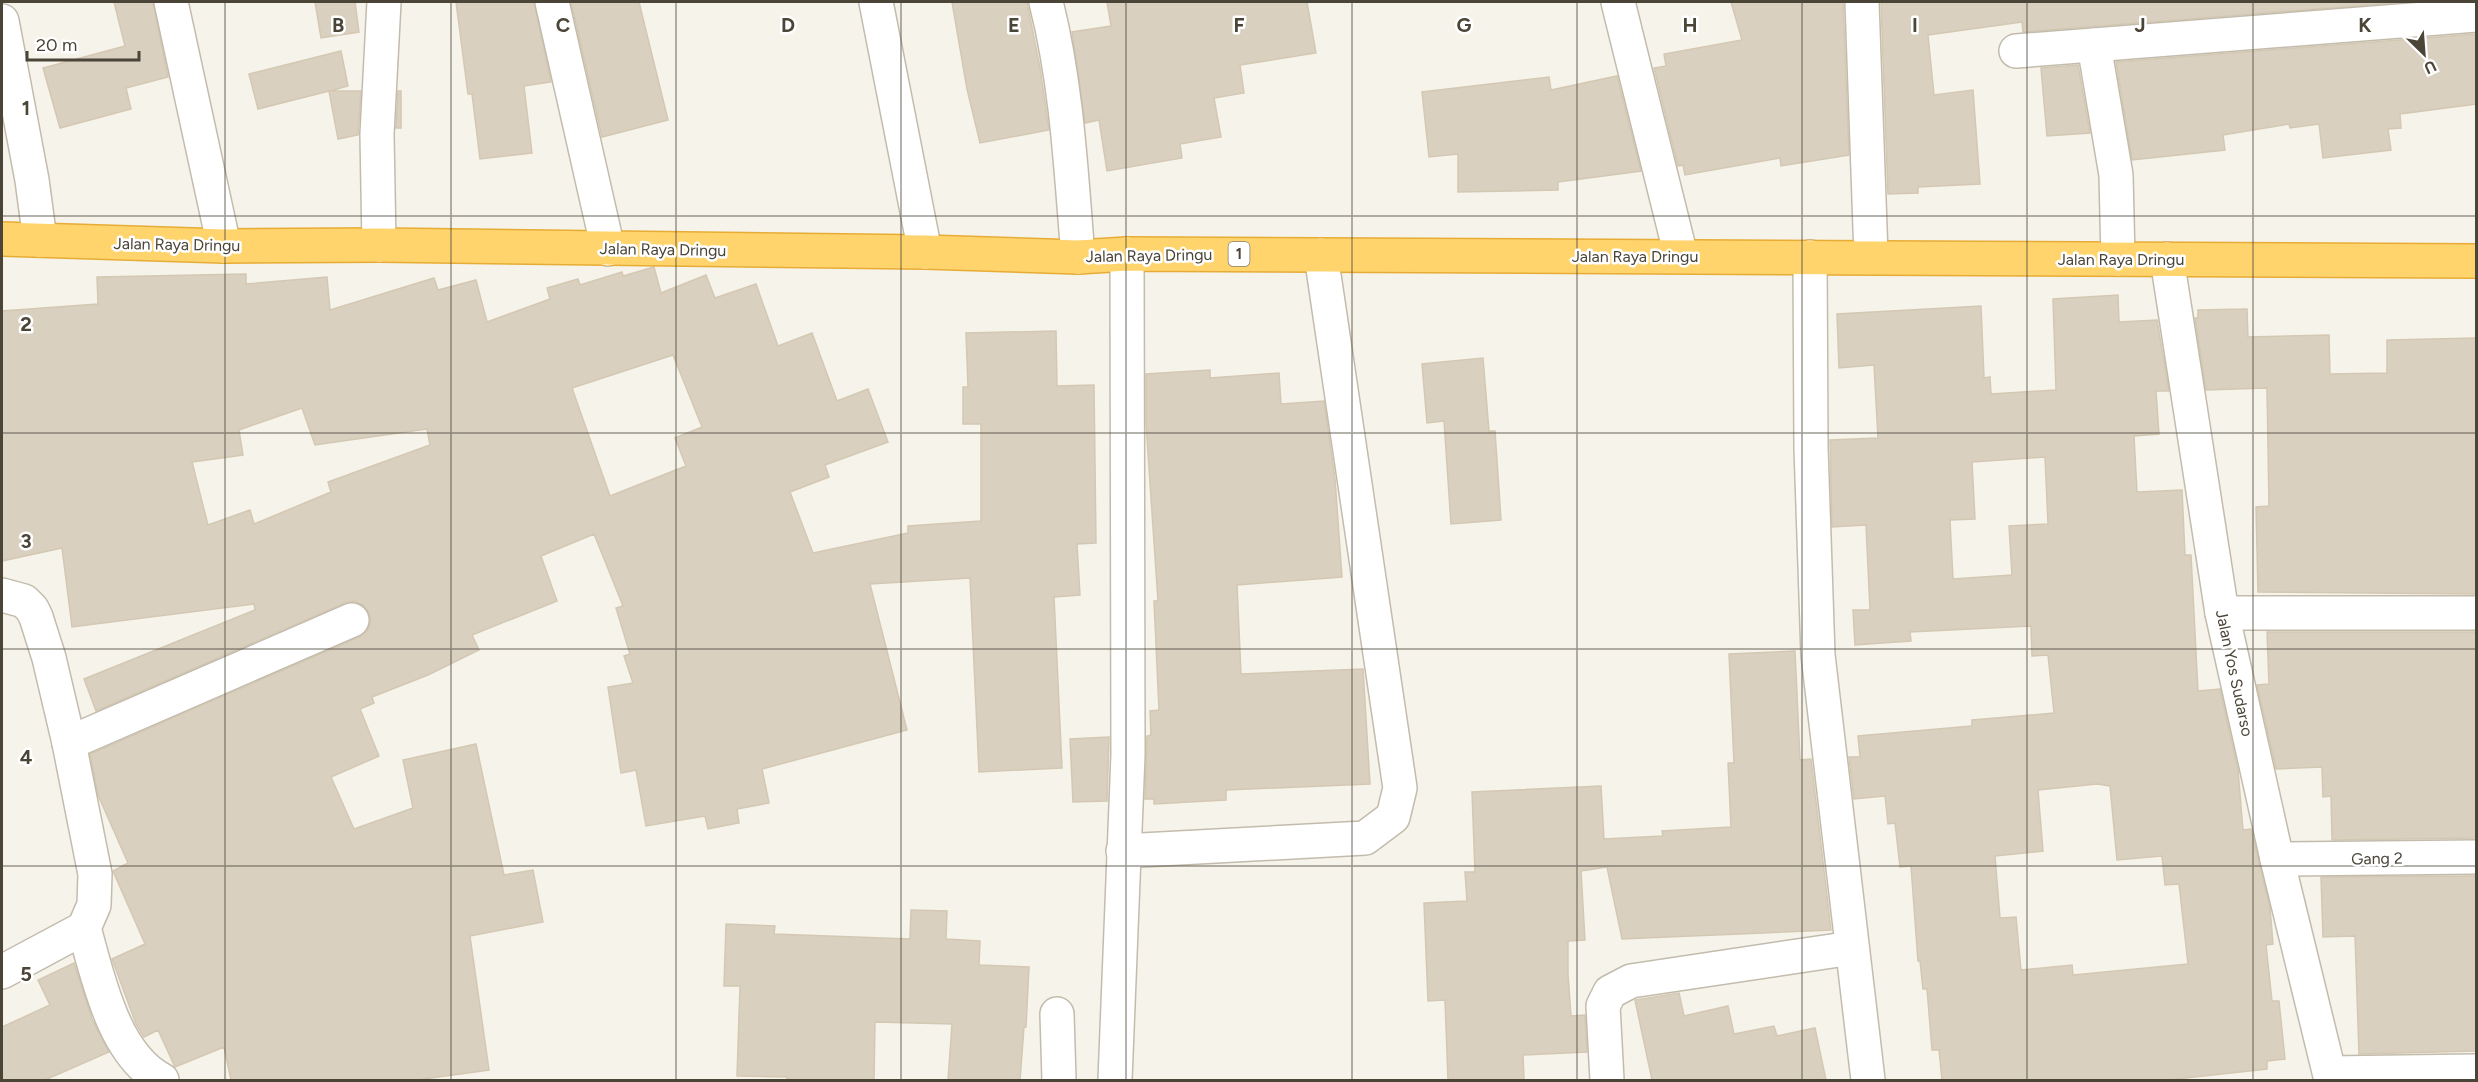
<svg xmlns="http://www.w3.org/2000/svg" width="2478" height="1082" viewBox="0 0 2478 1082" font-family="Figtree,sans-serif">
<rect width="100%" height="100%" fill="#f6f3eb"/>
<!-- building -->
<g fill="#d9d0c0" stroke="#d4c8b2" stroke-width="1.5" fill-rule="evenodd">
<path d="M114,2H153L168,77L126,88L131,109L60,128L43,68L125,46Z"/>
<path d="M315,2H355L359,32L321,38Z"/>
<path d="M456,2H534L551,82L524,86L532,153L480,159L472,94H468Z"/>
<path d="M571,2H639L668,120L602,137Z"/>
<path d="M952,2H1027L1040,68L1049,130L980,143L967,89Z"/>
<path d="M1107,2H1307L1316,53L1240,65L1244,93L1214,98L1221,137L1180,144L1182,158L1107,171L1099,120L1085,123L1072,32L1111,26Z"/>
<path d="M1731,2H1843L1849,155L1781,166L1780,158L1685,175L1683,165L1678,166L1654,68L1666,66L1664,54L1742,40Z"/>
<path d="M1881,2H2408L2023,32L2022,22L1928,35L1934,95L1973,90L1980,184L1918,187V193L1888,194Z"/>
<path d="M2476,34V104L2400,114L2401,128L2388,129L2391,150L2323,158L2319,124L2290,128L2289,124L2223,135L2225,150L2132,160L2116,62Z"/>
<path d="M341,51L348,86L330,91H361L358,135L338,139L329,91L258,109L249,74Z"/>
<path d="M2078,65L2090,133L2047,136L2041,68Z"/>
<path d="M1617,76L1641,171L1558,182V190L1458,192V154L1429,157L1422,92L1549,77L1551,90Z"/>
<path d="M398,91H401V128H396Z"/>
<path d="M654,267L661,293L706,275L715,298L756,284L778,346L812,333L837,401L868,389L888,442L825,465L829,477L790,492L813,553L908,533V526L981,521V424H963V387H968L966,333L1056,331L1057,386L1094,385L1096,543L1077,544L1080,595L1054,597L1062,768L979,772L970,578L870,584L907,730L762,769L769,803L737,809L739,823L708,829L705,816L646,826L636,770L621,773L608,687L633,683L624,656L630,654L616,608L623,606L594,534L541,556L557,601L472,635L479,650L428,675L372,697L374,703L360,709L379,756L331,777L354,829L413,808L403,760L476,744L504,875L533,870L543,922L470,936L489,1070L416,1080H231L224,1047L175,1067L158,1030L144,1037L136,1024L112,959L145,944L113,871L128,863L98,795L90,754L359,637L367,631L371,622L369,613L363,605L354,601L345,603L96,711L84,679L255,610L254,604L72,627L62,548L2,561V311L98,304L97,277L246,274V284L327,277L330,310L434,278L438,290L476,280L487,322L550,299L547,288L578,279L580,285L622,272L623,276ZM673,355L702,427L675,438L686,466L610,496L572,388ZM302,408L315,445L427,429L430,445L328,482L331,492L254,524L250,510L208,525L192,462L243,455L239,430Z"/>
<path d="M2118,295L2119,322L2157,320L2169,391H2156L2159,434L2134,436L2137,492L2182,490L2185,555H2191L2198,691L2220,689L2238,770L2243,830L2251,829L2270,908L2273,944L2266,945L2272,1001H2279L2285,1059L2267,1061V1069L2167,1080H1942L1939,1050H1932L1927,989H1923L1920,961H1918L1911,866L1900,867L1895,823L1888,824L1885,796L1854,799L1849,757H1860L1858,736L1972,726V720L2054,713L2048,655L2032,656L2031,626L1910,632L1911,641L1855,645L1853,610H1870L1866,525L1832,527L1830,440L1878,438L1874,365L1839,368L1837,314L1981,306L1984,378L1990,377L1991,394L2056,390L2053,299ZM2045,457L2048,524L2009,526L2012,575L1953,579L1950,520L1975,519L1972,462ZM2097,784L2110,786L2117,860L2162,856L2165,885L2179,884L2188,964L2073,975L2072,965L2021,970L2016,917L2000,918L1995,856L2043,851L2038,790Z"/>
<path d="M2247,309L2248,337L2329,335L2330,374L2387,373V340L2476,338V594L2258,592L2256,507L2269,506L2267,388L2206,390L2195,318H2198V310Z"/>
<path d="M1483,358L1489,431H1495L1501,520L1451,524L1444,421L1427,423L1422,364Z"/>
<path d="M1210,370V378L1279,373L1281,404L1324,401L1335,479L1342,577L1237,585L1241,674L1363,669L1370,784L1226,790V800L1154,804V799H1145L1147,736L1151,735L1150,711L1159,710L1154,601H1158L1146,424V374Z"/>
<path d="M2267,632H2476V838L2332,840L2331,796L2323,797L2322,767L2276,769L2257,685L2269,684Z"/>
<path d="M1795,651L1800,760L1811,759L1831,930L1622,939L1607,867L1581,871L1585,940L1568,941V974L1571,1016L1585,1015L1587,1052L1523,1055L1524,1080H1448L1445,1000L1428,1001L1424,903L1467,901L1465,872H1475L1472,792L1601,786L1604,839L1663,836L1662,831L1731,827L1728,763H1734L1729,654Z"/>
<path d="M1109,737L1107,801L1073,802L1070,739Z"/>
<path d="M2476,876V1051L2359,1054L2355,936L2323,937L2321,877Z"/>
<path d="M911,910L947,911L946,939L980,941L979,965L1029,967L1026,1027H1024L1020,1080H948L952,1024L875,1022L874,1080H787V1077L737,1076L740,986H724L726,924L775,926L774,934L910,939Z"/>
<path d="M74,963L92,1019L109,1052L45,1080H2V1027L50,1005L38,980Z"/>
<path d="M1679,993L1684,1016L1728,1006L1734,1034L1774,1026L1777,1036L1815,1028L1826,1080H1652L1635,1000Z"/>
</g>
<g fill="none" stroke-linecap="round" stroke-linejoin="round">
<!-- minor casing -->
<g stroke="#c3bcad" stroke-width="36">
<g id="minor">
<path d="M171,2L224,246"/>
<path d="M552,2L608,249"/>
<path d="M876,2L925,252"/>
<path d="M1046,2C1067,85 1071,171 1078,257"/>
<path d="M1618,2L1681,256"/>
<path d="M1862,2L1871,256"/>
<path d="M2,21L32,180L40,240"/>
<path d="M2094,45L2116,175L2118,259"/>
<path d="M2016,51L2476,15"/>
<path d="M379,245L377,134L384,2"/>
<path d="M1810,257L1811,448L1818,655L1868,1080"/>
<path d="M2167,259L2222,613L2277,859L2331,1080"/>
<path d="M2,595L24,601L32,609L36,617L49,658L69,743L95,874L94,905L84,928L2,972"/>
<path d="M2222,613H2476"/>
<path d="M69,743L352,620"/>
<path d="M1123,851L1365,838L1393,817L1400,788L1321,255"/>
<path d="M2277,859L2476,857"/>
<path d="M84,928C98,977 113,1054 162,1080"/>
<path d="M1057,1014L1059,1080"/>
<path d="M2330,1073L2476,1071"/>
<path d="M1115,1080L1128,755L1127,254"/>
<path d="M1607,1080L1603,1006L1610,992L1631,981L1852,948"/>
</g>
</g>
<!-- highway casing -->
<g stroke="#e7ac35" stroke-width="36">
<path id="highway" d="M2,239L224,246L379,245L925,252L1078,257L1127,254L2476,261"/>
</g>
<!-- minor -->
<use href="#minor" stroke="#fff" stroke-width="33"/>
<!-- highway -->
<use href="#highway" stroke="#ffd46d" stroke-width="33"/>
</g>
<!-- grid -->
<path fill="none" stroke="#4b4538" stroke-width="1.5" stroke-opacity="0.55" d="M225,2V1080M451,2V1080M676,2V1080M901,2V1080M1126,2V1080M1352,2V1080M1577,2V1080M1802,2V1080M2027,2V1080M2253,2V1080M2,216H2476M2,433H2476M2,649H2476M2,866H2476"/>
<g text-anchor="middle" stroke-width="5" stroke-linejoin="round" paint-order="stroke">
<!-- shield labels -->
<rect fill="#fff" stroke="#817d74" stroke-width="1.5" x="1228.5" y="242" width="21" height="24" rx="4.5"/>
<g font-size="15" font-weight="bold" fill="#4b4538">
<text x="1239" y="259">1</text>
</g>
<!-- street labels -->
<g font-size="16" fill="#4b4538" stroke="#fff">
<text transform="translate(177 244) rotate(1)" y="6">Jalan Raya Dringu</text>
<text transform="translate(663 249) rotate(1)" y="6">Jalan Raya Dringu</text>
<text transform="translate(1149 255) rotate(-1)" y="6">Jalan Raya Dringu</text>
<text x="1635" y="262">Jalan Raya Dringu</text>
<text x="2121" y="265">Jalan Raya Dringu</text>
<text transform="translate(2235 673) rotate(78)" y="6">Jalan Yos Sudarso</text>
<text transform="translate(2377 858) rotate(-1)" y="6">Gang 2</text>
</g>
</g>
<g font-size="20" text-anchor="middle" font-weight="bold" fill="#4b4538" stroke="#fff" stroke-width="5" stroke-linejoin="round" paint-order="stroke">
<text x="338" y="32">B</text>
<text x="563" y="32">C</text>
<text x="788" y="32">D</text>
<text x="1014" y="32">E</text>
<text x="1239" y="32">F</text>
<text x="1464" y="32">G</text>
<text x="1690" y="32">H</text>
<text x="1915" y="32">I</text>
<text x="2140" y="32">J</text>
<text x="2365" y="32">K</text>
<text x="26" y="115">1</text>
<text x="26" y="331">2</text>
<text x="26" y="548">3</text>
<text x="26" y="764">4</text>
<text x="26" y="981">5</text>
</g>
<!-- border -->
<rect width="2478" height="1082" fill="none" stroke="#4b4538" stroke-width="6"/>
<!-- north arrow -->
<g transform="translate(2424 54) rotate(155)" stroke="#ffffff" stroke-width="4.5" paint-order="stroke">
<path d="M0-4.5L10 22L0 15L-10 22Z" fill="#4b4538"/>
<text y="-9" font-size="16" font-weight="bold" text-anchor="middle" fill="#4b4538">U</text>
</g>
<!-- scale -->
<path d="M27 51v9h112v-9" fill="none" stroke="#4b4538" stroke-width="3"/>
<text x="36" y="51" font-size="18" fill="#4b4538" stroke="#ffffff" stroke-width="4.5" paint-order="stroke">20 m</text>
</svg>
